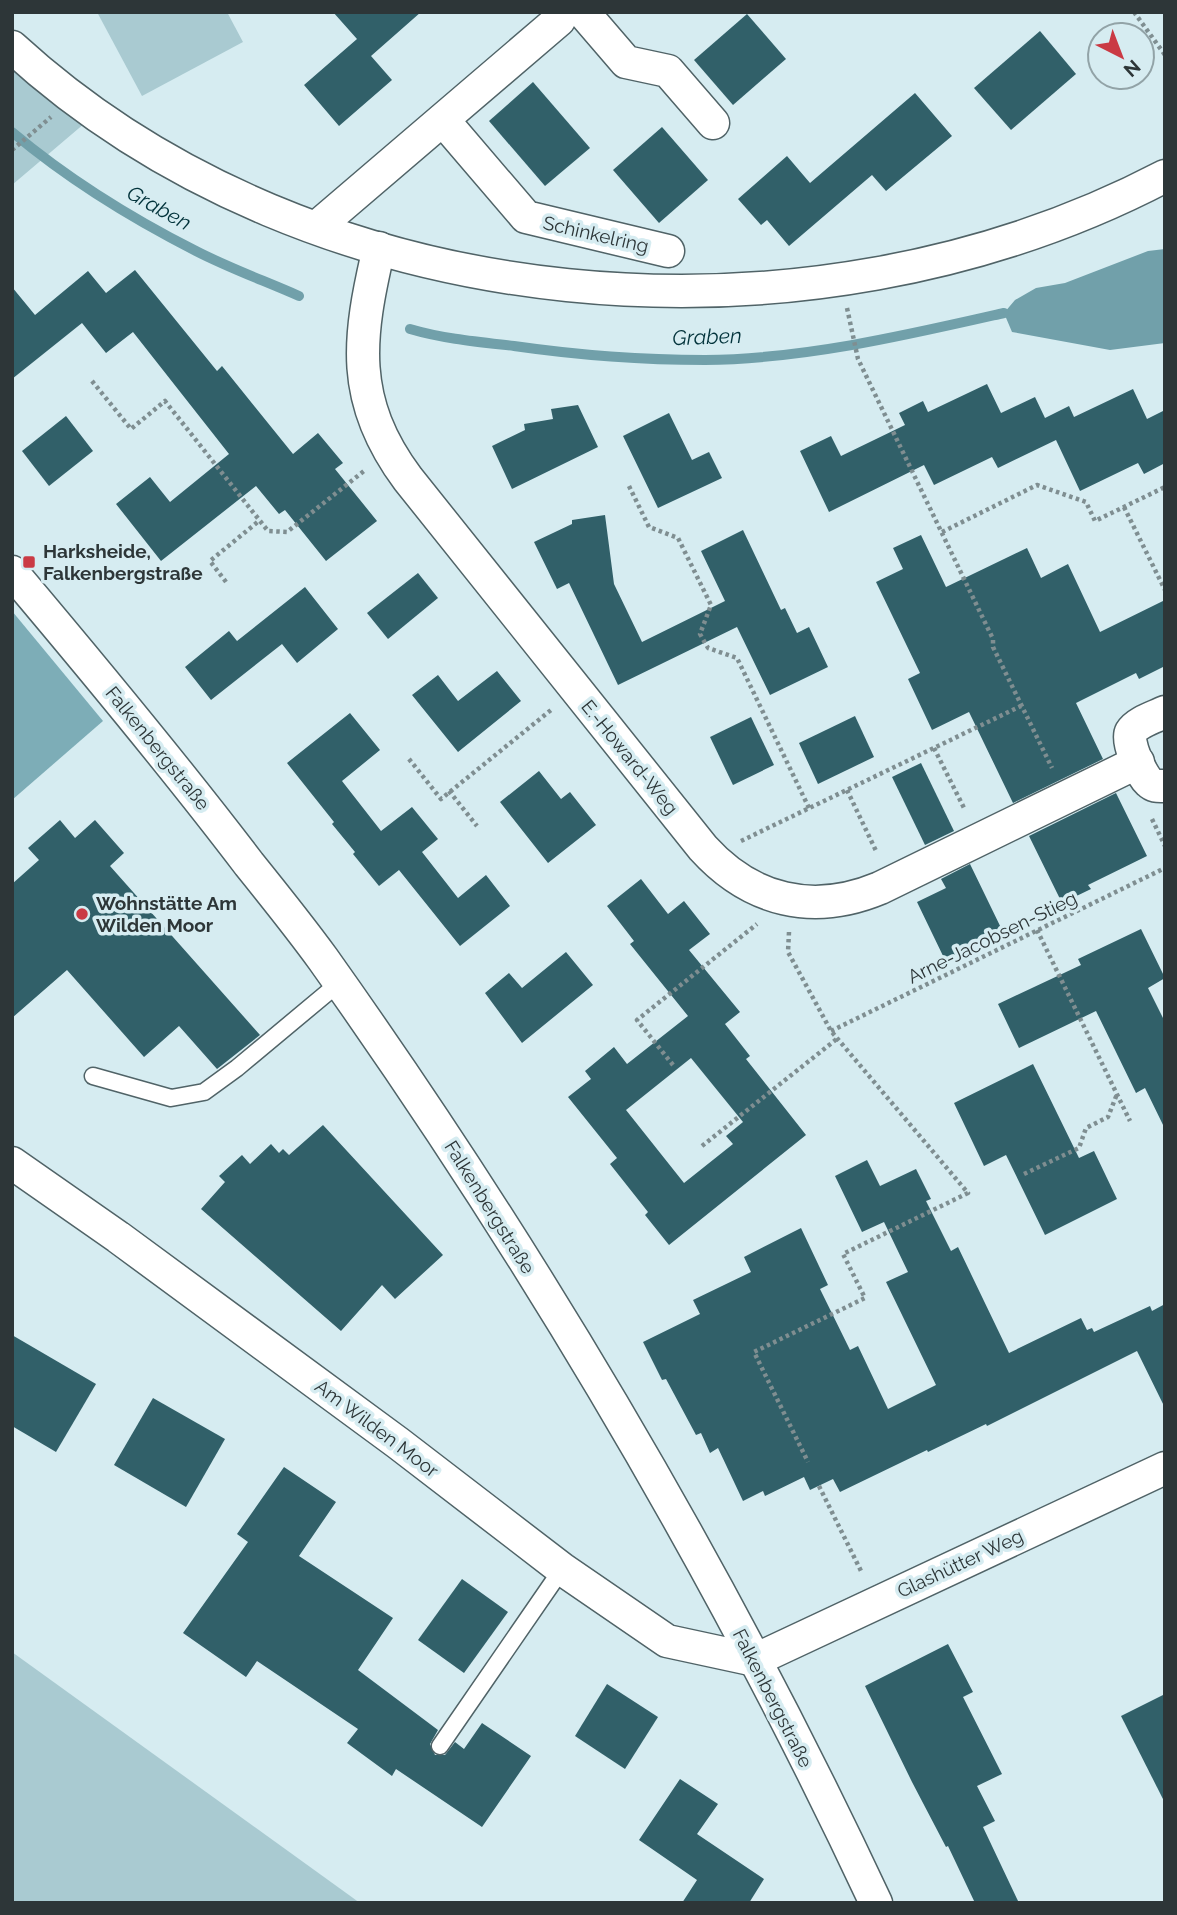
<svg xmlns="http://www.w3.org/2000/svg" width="1177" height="1915" viewBox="0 0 1177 1915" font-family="Raleway,sans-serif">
<rect width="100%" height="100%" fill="#d6ecf1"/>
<!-- green -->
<g fill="#a9cad1">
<path d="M97,12H227L243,42L142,96Z"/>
<path d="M12,66L49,98L85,123L12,185Z"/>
<path d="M12,1652L360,1903H12Z"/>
</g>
<!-- forest -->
<path fill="#7dadb7" d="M12,611L103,721L12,800Z"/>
<!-- water -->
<path fill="#71a0aa" d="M1165,249V343L1110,350L1012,332L1004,313L1015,300L1036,288L1065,283L1148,251Z"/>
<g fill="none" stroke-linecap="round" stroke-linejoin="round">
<!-- stream -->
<g stroke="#71a0aa" stroke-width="10">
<path d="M12,132C68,179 131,218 196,251C229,268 265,281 299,296"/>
<path d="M410,329C444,339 479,342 514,346C577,355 641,360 705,360C805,359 907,335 1004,313"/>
</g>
</g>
<!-- building -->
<g fill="#316069" fill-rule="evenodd">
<path d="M333,12H421L371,56L392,80L339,126L304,85L357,39Z"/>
<path d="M747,14L786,59L733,105L694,60Z"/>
<path d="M1040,31L1076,74L1011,130L974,88Z"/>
<path d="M533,82L590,148L545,186L489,121Z"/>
<path d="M915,93L952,136L886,191L872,175L789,246L767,220L761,225L738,199L787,156L810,183Z"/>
<path d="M662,127L708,180L659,223L613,170Z"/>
<path d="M135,270L217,371L222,366L293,454L318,433L343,463L335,469L377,521L326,561L285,510L279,514L256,486L161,561L116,504L150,477L170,502L229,454L133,332L106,353L82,323L12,379V287L35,315L88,271L106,293Z"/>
<path d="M987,384L1001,413L1035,397L1045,418L1069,406L1074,417L1133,389L1147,419L1165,410V463L1144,474L1138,463L1080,491L1056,440L998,468L992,457L934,485L924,465L829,512L800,451L831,436L841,456L905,425L899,413L923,401L928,412Z"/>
<path d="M578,405L598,447L512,489L492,446L525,430L524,424L553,419L551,409Z"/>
<path d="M669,413L692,460L709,452L722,478L658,508L623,436Z"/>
<path d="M66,416L93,451L49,486L22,451Z"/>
<path d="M605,515L614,584L642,642L725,601L701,551L743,530L781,610L785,608L797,633L809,627L828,667L770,695L737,627L618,685L569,583L557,589L534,542L572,524V520Z"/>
<path d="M921,535L946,587L1027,548L1041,578L1068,564L1100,632L1165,600V666L1139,679L1136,673L1076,703L1103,759L1013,803L969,712L932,730L908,679L920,673L876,582L903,569L893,548Z"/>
<path d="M418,573L438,598L388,639L367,613Z"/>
<path d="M305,587L338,629L297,663L282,644L211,700L185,667L229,631L237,641Z"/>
<path d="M497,671L521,701L458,752L412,695L438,675L458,701Z"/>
<path d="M350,713L380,750L342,781L381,831L412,807L438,839L422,852L458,898L486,875L510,906L460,946L399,870L379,886L353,854L355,852L332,824L334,822L287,763Z"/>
<path d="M855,716L874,757L818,784L799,743Z"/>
<path d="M751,717L774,765L733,785L710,737Z"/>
<path d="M921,763L954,831L925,845L892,777Z"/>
<path d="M539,771L561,799L570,792L596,825L548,863L500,802Z"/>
<path d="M1116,793L1147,856L1088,885L1091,889L1062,903L1029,836Z"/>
<path d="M60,820L75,838L95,820L124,853L110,866L260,1035L217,1069L179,1026L144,1057L67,970L12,1018V884L39,860L28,848Z"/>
<path d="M970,864L1003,932L945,960L917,902L946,888L941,879Z"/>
<path d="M641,879L668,914L684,901L710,934L689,950L740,1012L725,1024L750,1056L746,1059L806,1135L669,1245L645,1215L648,1212L610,1164L617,1158L568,1097L591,1079L585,1071L614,1047L627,1064L688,1016L630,944L634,941L607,906ZM691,1058L743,1122L726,1136L733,1144L684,1183L626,1110Z"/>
<path d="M1141,929L1165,978L1148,988L1165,1022V1129L1145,1088L1136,1093L1096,1011L1019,1048L998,1004L1081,965L1078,959Z"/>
<path d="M566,952L593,985L522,1043L485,993L509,973L522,988Z"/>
<path d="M1033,1064L1079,1158L1094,1151L1117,1199L1045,1235L1006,1155L984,1166L954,1103Z"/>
<path d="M323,1125L443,1255L395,1299L382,1285L341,1331L201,1209L225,1182L219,1176L242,1155L250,1164L271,1144L279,1153L283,1149L289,1155Z"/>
<path d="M867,1160L880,1186L916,1169L931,1199L926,1201L951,1251L958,1247L1009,1353L1081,1318L1087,1330L1092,1328L1094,1332L1150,1306L1152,1311L1165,1304V1408L1137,1351L987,1426L986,1424L928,1452L927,1450L840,1492L833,1479L810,1490L804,1477L765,1496L763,1491L743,1501L718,1448L710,1453L701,1433L696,1435L666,1379L662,1380L643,1342L700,1314L693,1300L751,1272L744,1257L801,1228L828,1285L820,1289L850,1350L858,1346L888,1409L936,1385L886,1282L908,1272L884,1222L862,1232L835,1176Z"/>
<path d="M12,1335L96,1384L56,1452L12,1426Z"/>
<path d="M153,1398L225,1439L186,1507L114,1465Z"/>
<path d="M284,1467L336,1502L299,1556L393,1618L358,1670L438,1730L430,1744L435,1755H445L455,1742L464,1749L482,1723L531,1756L482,1827L396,1769L392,1776L347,1743L358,1729L257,1661L246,1677L183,1633L248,1542L237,1534Z"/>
<path d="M462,1579L508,1612L464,1673L418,1640Z"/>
<path d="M948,1644L973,1692L963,1697L1002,1774L977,1786L995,1821L983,1827L1019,1903H975L948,1846L946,1847L912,1782L865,1686Z"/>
<path d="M607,1684L658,1717L625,1769L575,1736Z"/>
<path d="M1165,1694V1803L1121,1716Z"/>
<path d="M680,1779L718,1804L697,1834L764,1879L749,1903H682L697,1880L639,1840Z"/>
</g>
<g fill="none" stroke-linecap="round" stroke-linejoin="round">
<!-- service casing -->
<g stroke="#506367" stroke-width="19">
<g id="service">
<path d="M93,1076L171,1098L204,1092L237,1068L339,983"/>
<path d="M440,1746L562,1569"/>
</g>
</g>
<!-- minor casing -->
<g stroke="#506367" stroke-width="35">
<g id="minor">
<path d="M583,12L626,62L668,71L713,123"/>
<path d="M12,47C313,323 808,363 1165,176"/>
<path d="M443,120L526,217L668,251"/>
<path d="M317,227L559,20L563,12"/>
<path d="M379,248C358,338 349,400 408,479L703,848C751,901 813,916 880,888L1138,762"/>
<path d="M12,572C93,668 173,764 249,864C274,895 299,926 323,959C534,1256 721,1572 876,1903"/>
<path d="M1165,712C1155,717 1137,722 1131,732C1126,741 1141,775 1149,782C1154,787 1159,786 1165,786"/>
<path d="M12,1163L118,1237L398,1443L562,1569L667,1641L755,1660L1165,1468"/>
</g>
</g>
<!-- path -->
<g stroke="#7f8e91" stroke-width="4.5" stroke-dasharray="3.5 3.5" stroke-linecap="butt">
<path d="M1134,12L1165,55"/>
<path d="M12,150L51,117"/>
<path d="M847,308L858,359L993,639V647L1052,768"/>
<path d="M92,381L131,429L165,401L268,531L287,532L364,471"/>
<path d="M629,486L649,527L678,538L711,605L700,634L708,648L737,658L809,808"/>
<path d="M1124,507L1165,590"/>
<path d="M942,532L1037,485L1086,502L1095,521L1165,487"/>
<path d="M226,582L210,561L260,520"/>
<path d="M934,748L965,810"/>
<path d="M409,759L441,799L551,710"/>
<path d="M847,790L877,853"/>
<path d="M449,791L477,826"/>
<path d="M1152,819L1165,846"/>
<path d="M741,841L1021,706"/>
<path d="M1037,930L1130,1121"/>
<path d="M789,932L788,952L831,1031L968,1193L843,1254L865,1298L754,1352L808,1462"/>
<path d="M831,1031L1165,868"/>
<path d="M673,1065L637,1020L757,924"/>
<path d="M702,1146L838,1038"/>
<path d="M1024,1174L1079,1148L1086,1128L1108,1117L1117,1094"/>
<path d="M819,1486L862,1573"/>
</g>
<!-- service -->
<use href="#service" stroke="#fff" stroke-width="16"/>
<!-- minor -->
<use href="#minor" stroke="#fff" stroke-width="32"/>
</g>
<!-- markers -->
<g fill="#ca3a44" stroke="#d6ecf1" stroke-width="2.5">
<rect x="22" y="555" width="14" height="14" rx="3.5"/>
<circle cx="82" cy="914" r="7"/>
</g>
<g text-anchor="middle" stroke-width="7" stroke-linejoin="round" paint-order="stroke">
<!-- street labels -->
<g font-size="19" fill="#2d3638" stroke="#d6ecf1">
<text transform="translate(596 234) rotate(13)" y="7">Schinkelring</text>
<text transform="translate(158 748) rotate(51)" y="7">Falkenbergstraße</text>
<text transform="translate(630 757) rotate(51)" y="7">E.-Howard-Weg</text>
<text transform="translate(992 937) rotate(-26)" y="7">Arne-Jacobsen-Stieg</text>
<text transform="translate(490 1207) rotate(58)" y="7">Falkenbergstraße</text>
<text transform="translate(377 1428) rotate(37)" y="7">Am Wilden Moor</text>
<text transform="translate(960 1563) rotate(-25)" y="7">Glashütter Weg</text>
<text transform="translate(773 1698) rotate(63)" y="7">Falkenbergstraße</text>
</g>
<!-- poi labels -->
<g font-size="19" font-weight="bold" fill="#2d3638" stroke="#d6ecf1" text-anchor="start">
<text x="43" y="558">Harksheide,<tspan x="43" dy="22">Falkenbergstraße</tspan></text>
<text x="96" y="910">Wohnstätte Am<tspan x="96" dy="22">Wilden Moor</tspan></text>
</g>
<!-- water labels -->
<g font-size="21" font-style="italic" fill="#02333b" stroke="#d6ecf1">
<text transform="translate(159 208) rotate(29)" y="7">Graben</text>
<text transform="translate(707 337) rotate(-2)" y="7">Graben</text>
</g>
</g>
<!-- border -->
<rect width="1177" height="1915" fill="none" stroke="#2d3638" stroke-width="28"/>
<!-- north arrow -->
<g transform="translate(1121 56) rotate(138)"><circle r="33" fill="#d6ecf1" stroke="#92a3a7" stroke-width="2"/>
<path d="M0-5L12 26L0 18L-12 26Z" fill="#ca3a44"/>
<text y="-10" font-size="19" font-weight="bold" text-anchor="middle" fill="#2d3638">N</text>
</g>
</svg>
